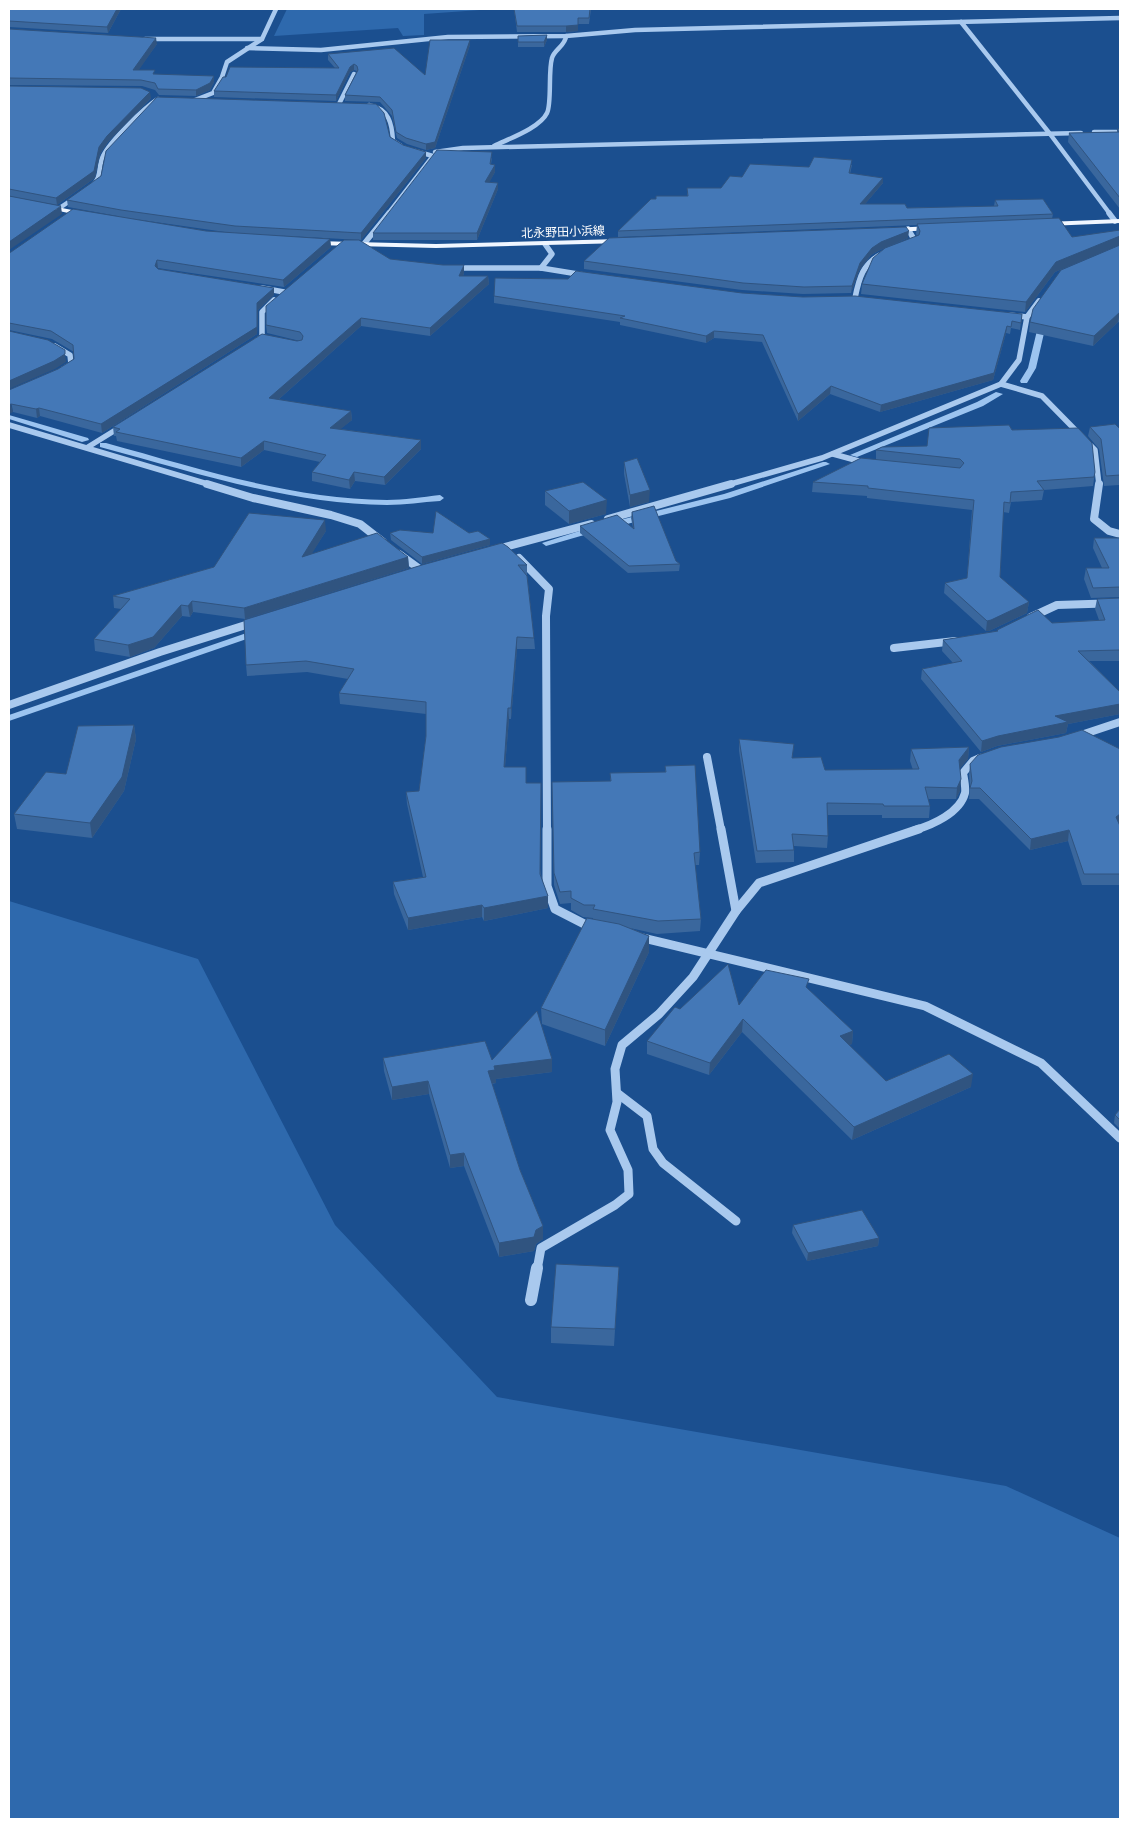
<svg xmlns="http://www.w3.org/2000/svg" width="1129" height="1828" viewBox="0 0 1129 1828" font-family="Manrope,'Noto Sans JP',sans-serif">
<rect width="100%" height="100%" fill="#1b4f8f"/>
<!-- green -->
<g fill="#2e69ad">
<path d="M287,9H494L424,14V35L403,36L398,28L274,36Z"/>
<path d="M9,901L198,959L335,1225L497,1397L1006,1486L1120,1538V1819H9Z"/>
</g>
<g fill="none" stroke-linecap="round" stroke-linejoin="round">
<!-- stream -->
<g fill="#9cc4f0" fill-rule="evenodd">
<path d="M1040,318L1047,320L1036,368L1027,383H1021L1020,381L1028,368Z"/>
<path d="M996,392L1003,394L983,406L857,457L850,455L977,402Z"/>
<path d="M9,415L88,438L89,440L82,442L9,419Z"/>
<path d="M100,443H106C197,468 291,499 387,500C404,500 422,497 440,495L444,498L440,501C422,502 405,505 387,505C290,504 193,472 100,447Z"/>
<path d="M823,462H826L830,464L730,498L611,528L607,525L608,523L724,494Z"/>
<path d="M595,526L599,529L598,531L546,546L542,543Z"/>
<path d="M258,629L261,630V634L9,721V715Z"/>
</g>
<!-- minor-far4 -->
<g stroke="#a9c9ee" stroke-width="4.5">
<path d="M961,22L1050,134L1110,214"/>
<path d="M145,39H262"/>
<path d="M247,48L321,50L448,37L566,36L635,30L1120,18"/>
<path d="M195,100L213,93L222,77L227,62L262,39L276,9"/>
<path d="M339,104L354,74"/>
<path d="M369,105C389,109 392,123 393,141L401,146"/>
<path d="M1094,132H1120"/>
<path d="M494,146C508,139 540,128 547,113C552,103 548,71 552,58C554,50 566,45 566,36"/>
<path d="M435,152L463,148L1081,133"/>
<path d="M93,185C102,176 98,166 103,156C110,141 144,108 158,99"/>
<path d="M58,209L76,197"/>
<path d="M388,214L433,156L415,151"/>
</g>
<!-- minor-far3 -->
<g stroke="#a9c9ee" stroke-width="5.5">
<path d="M1109,213L1115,221"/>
<path d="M908,229L915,241L908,244"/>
<path d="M369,249L363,245L389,213"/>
<path d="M453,268H541L584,275"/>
<path d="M541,268L552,254L545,244"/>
<path d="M262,288L284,292"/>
<path d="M855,298C859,278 863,263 882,254"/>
<path d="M1010,315L1027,317"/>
<path d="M256,341L262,337V312L274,300"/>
<path d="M55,346L70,355L71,364L63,369"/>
<path d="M1001,384L1042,396L1095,450L1099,485"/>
<path d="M9,425L211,485"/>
<path d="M88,447L122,426"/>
<path d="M833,454L866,463"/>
<path d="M727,485L822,458L1001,384L1019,360L1027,317L1039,301"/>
</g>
<!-- minor-far2 -->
<g stroke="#a9c9ee" stroke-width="8">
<path d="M207,484L253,498L331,515L360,524L383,542"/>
<path d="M1099,484L1094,519L1109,531L1120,534"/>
<path d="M608,519L731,484"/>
<path d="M497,549L591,524"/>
<path d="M399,554L421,570"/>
<path d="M519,558L549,589L546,616L547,830"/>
<path d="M1031,617L1057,605L1120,603"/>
<path d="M894,648L955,641"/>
<path d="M9,705L160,652L255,622"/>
<path d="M1078,736L1120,722"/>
<path d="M707,757L721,830"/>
<path d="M915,830C932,825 960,813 965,793C966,788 964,779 963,773L973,761L980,758"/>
</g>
<!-- minor-far1 -->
<g stroke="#a9c9ee" stroke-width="9">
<path d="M547,829V886L555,909L594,929"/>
<path d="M721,829L736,911"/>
<path d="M639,937L925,1006L1041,1063L1120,1138"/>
<path d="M617,1093L647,1116L653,1149L663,1163L736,1221"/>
<path d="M537,1270L541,1248L615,1205L629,1194L628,1170L610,1130L617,1102L615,1069L622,1045L659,1014L693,977L736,911L759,883L919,829"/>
</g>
<!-- minor -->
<path stroke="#a9c9ee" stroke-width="12" d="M531,1300L537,1268"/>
<!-- major -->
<g fill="#f0f6ff" fill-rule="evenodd">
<path d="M42,204L87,213L91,215L87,217L45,208H42Z"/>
<path d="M1120,219V223L1047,226L1043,224L1047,222Z"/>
<path d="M932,226L936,228L935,230L892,232L888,230L892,228Z"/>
<path d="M620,239H623V243L436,248L315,245L311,243L315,241L436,244Z"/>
</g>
</g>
<!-- wall -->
<g fill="#3a679d" fill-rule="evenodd">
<path d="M9,9H121L108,33L9,27Z"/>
<path d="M514,9H591L589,24H578V31L566,32H517Z"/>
<path d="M9,29L157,44L138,70L155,74L214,82L210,90L196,96L159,95L155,90L142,86L9,85Z"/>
<path d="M547,35V40L544,47H518V36Z"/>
<path d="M470,45L435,148L426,150L407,144L397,138L392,116L380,102L345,101V95L357,71L354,70L350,72L336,101L214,97V91L335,68L328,60V54L425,75Z"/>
<path d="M9,86L151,98L108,142L100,154L95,178L57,205L9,196Z"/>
<path d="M1117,129H1120V209L1068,142L1069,133L1117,132Z"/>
<path d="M390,137L403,145L426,152V158L361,240L251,234L330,239L331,247L284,287L158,268V269L274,288V295L258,310L257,334L102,433L40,416L37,418L13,412L9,390L58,369L74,359V352L52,339L9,330V253L117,216L68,207L67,200ZM127,218L232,233L206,231Z"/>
<path d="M492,158L491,164L495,165V172L489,182L498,183V189L477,240H373V233Z"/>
<path d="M852,165L850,174L883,178V183L865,204L907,208L994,206L995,200L1053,214L1052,219L1072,237L1120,245L1055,272L1025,312L861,294L862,284L917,236L916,234L917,225L618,237V231L656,199V196H687V188H721L742,177L809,167Z"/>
<path d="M908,238L880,250L871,255L859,271L851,293L803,294L742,290L584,269V261Z"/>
<path d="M1120,245V323L1118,322L1093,346L1029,332L1030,322Z"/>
<path d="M390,259L464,273L463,276H488L489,284L430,336L361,326L278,400L351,411L352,420L340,429L421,440V449L385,485L355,481L350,489L312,481V472L320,462L264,450L241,467L117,441L116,436H114L113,427L300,341L267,333L266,325Z"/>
<path d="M742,293L1022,314L1020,330L1011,328L1010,334L1006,333L993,380L880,412L830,394L798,421L762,342L714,338L706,343L620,325V322L494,303V296Z"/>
<path d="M1090,427L1120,429V486L1119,485L1104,486L1099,449L1088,436Z"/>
<path d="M1012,430L1095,472L1093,486L1044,490L1042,500L1011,502L1009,513L1003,512L1000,577L1029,602L1027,613L989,631H986L944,593L945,583L967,578L972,510L867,498V496L812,492L813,482L876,459V450L927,446Z"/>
<path d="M624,462L649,502L630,507L624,474Z"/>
<path d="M545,491L606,514L569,524L545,505Z"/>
<path d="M632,512L676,561L680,564L679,571L628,573L580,533V526L633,528L631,518Z"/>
<path d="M326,531L311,554L408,557L409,568L245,619L193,612L190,617L182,616L154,648L130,657L95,651L94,639L121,609L114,608L113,596L214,567Z"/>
<path d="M390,533H469L490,539V545L422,564L391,540Z"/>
<path d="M1094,538H1120V597L1091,598L1084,579L1086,568H1102L1093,548Z"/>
<path d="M422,565H527V576L534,638L535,649H517L511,719H509L505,767L526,783L541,874L548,908L484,921L482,917L408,930L394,894L393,882L423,877L407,804L406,792L419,791L426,736V714L340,704L339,693L348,679L307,672L247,676L246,665Z"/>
<path d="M1120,598V661H1089L1120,692V714L1068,724L1066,733L997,746L981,752L921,679L922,669L953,663L942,651L943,640L997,631V630L1052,623L1099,620L1095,609L1097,599Z"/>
<path d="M134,725L136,739L124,791L92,838L17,829L14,814L66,774Z"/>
<path d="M739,739L793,758L825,770H913L910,761L911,749L969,747L968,759L960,768V791L956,799H928L930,806L929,818H882V815H827L828,836L827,848L794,846V862L756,863L739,751Z"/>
<path d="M1120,749V824L1119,825L1120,826V885H1082L1068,841L1030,850L979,799H969L970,787L969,775L970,764Z"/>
<path d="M665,766L700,852L699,865H695L701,919L700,931L657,934L630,928L649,936V952L605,1046L542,1024L541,1008L593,919V918L583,917L571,910V903L560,904L554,885L552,782L610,781V773L665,772Z"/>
<path d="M808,989L853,1031L852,1044L849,1045L886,1081L971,1087L852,1140L742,1032L709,1075L647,1054V1041L680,1009L739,1005Z"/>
<path d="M383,1058L492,1060L552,1059V1072L496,1079V1083L492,1084L520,1170L543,1226V1239L536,1244L534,1251L499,1257L464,1166L450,1168L429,1094L392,1100L384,1071Z"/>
<path d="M1120,1109V1129L1114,1123L1115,1115Z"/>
<path d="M793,1225L879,1238L878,1246L807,1261L792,1233Z"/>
<path d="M619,1267L614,1346L551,1343V1327Z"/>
</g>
<!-- shaded-wall -->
<g fill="#305480">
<path d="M117,9H121L108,33L107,27Z"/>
<path d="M578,24V31L566,32V26Z"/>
<path d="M547,35V40L544,47V42Z"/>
<path d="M156,38L157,44L134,77L133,70Z"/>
<path d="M470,40V45L435,148L426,150V144Z"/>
<path d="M354,64V70L350,72L336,101V95L350,67Z"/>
<path d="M214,76V82L210,90L196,96V90Z"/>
<path d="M150,92L151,98L108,142L100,154L95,178L57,205L56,198L107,136Z"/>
<path d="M426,152V158L361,240V233Z"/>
<path d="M495,165V172L486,189L485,182Z"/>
<path d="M883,178V183L860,210V204Z"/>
<path d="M498,183V189L477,240V233Z"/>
<path d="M61,206L62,214L9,250V242Z"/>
<path d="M909,231L908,238L880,250L871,255L859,271L851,293L852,286L860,263L872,248L881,242Z"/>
<path d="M1120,236V245L1055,272L1025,312L1026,302L1056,262Z"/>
<path d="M330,239L331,247L284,287L283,280Z"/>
<path d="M157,260L158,268L156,273L155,266Z"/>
<path d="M464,265V273L460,284L459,276Z"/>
<path d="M488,276L489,284L430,336V328Z"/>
<path d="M274,288V295L258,310L257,334L102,433L101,424L257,303Z"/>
<path d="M1120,312L1118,322L1093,346L1094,336Z"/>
<path d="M361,318V326L270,407L269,398Z"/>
<path d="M1007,326L1006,333L993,380L880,412L881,405Z"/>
<path d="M714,331V338L706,343V336Z"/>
<path d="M65,354L66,362L55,369L9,389V381Z"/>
<path d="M831,386L830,394L798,421V414Z"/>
<path d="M11,404L13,412L9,414V405Z"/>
<path d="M39,408L40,416L37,418L36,409Z"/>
<path d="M351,411L352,420L331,437L330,428Z"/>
<path d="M421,440V449L385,485L384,477Z"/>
<path d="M264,441V450L241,467V458Z"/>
<path d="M354,472L355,481L350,489L349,480Z"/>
<path d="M650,490L649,502L630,507V495Z"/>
<path d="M607,500L606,514L569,524V511Z"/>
<path d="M325,520L326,531L303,568L302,557Z"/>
<path d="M490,539V545L422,564V557Z"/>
<path d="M408,557L409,568L245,619L244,608Z"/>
<path d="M192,601L193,612L190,617L188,606Z"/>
<path d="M1029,602L1027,613L989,631H986L987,621Z"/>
<path d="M181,605L182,616L154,648L130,657L128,645Z"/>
<path d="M517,637V649L511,719V708Z"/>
<path d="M1120,704V714L1068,724L1066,733L997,746L981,752L982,741L1055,716Z"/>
<path d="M508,708L509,719L504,779V767Z"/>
<path d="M134,725L136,739L124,791L92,838L90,823Z"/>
<path d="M969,747L968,759L958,771L959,760Z"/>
<path d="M961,779L960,791L956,799L957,788Z"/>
<path d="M1120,814V824L1114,827L1116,817Z"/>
<path d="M1069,830L1068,841L1030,850L1031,839Z"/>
<path d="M548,896V908L484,921V908Z"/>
<path d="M482,905V917L408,930V918Z"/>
<path d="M649,936V952L605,1046V1030Z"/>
<path d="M743,1019L742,1032L709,1075L710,1063Z"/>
<path d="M853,1031L852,1044L838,1049L840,1036Z"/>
<path d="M552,1059V1072L496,1079V1083L488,1084V1071L494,1066Z"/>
<path d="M973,1074L971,1087L852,1140L854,1127Z"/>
<path d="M428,1081L429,1094L392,1100V1087Z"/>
<path d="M464,1153V1166L450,1168V1155Z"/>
<path d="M543,1226V1239L536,1244L534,1251L499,1257V1243L536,1230Z"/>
<path d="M879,1238L878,1246L807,1261L808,1253Z"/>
</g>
<!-- building -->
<g fill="#4478b7" stroke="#305480">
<path d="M9,9H117L107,27L9,21Z"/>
<path d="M514,9H590L589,18H578V25L566,26H517Z"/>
<path d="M9,29L156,38L133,70H155L153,74L214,76L210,83L196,90L158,89L155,83L141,80L9,78Z"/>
<path d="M547,35L544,42H518V36Z"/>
<path d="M430,40H470L435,142L426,144L406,138L396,132L392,110L380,97L345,95L358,70L357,66L354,64L350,67L336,95L214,91L223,77H226L230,67L339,68L328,54L394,48L425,75Z"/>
<path d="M9,86L141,88L150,92L107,136L99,147L94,171L56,198L9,189Z"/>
<path d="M157,97L376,104L384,113L390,137L403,145L426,152L361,233L235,226L121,210L67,200L101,176L106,151Z"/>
<path d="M1117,129H1120V198L1069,133L1119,132Z"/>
<path d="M437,150L492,152L490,164L495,165L485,182L498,183L477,233H373Z"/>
<path d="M814,157L852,160L849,173L883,178L860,204H905L907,208L998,206L995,200L1043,199L1053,214L618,231L651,199H656V196H688L687,188H721L730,176L742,177L750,164L809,167Z"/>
<path d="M9,196L61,206L9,242Z"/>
<path d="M73,209L206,231L330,239L283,280L157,260L155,266L158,269L274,288L257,303V327L101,424L39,408L36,409L11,404L9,405V390L58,369L74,359L73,345L51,331L9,323V253L11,252Z"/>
<path d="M1059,218L1072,237L1120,230V236L1056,262L1026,302L862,284L873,258L885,248L919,235L920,231L917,224Z"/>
<path d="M906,227L909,231L881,242L872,248L860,263L852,286L804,287L743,283L584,261L609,238Z"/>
<path d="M344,240H359L390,259L443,265H464L459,276H488L430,328L361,318L269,398L351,411L330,428L421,440L384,477L354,472L349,480L312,472L326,455L264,441L241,458L116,432L120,429L113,427L262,334L297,341L302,340L303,336L300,332L266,325V306Z"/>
<path d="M1120,245V312L1094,336L1030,322L1033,309L1061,270Z"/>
<path d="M576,271L742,293L803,297L855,296L1022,314L1021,323L1012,321L1011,327L1007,326L994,373L881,405L831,386L798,414L763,335L714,331L706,336L620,318L625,316L494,296L495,278L568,279Z"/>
<path d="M9,331L48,340L65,350V354L54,361L9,381Z"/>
<path d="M1115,424L1120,429V475L1106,476L1101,439L1090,427Z"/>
<path d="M1009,425L1012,430L1078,428L1092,443L1095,472L1094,477L1037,481L1044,490L1011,492L1010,503L1004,502L1000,577L1029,602L991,620L987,621L945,583L967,578L974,500L868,488V486L813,482L861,458L960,468L964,463L960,459L876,450L882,447L927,446L929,428Z"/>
<path d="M637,458L650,490L630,495L624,462Z"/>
<path d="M583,482L607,500L569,511L545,491Z"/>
<path d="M654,506L676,561L680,564L629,566L580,526L617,515L634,529L632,512Z"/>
<path d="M436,511L469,533L478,531L490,539L422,557L390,533L400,530L433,533Z"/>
<path d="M249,513L325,520L302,557L377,533L408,557L244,608L192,601L188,606L181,605L153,637L128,645L94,639L130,599L113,596L214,567Z"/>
<path d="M1094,538H1120V587L1093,588L1086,568H1109Z"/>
<path d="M502,543L508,547L527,565H518L527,576L534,638L517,637L511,708H508L504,767H526V783H541L540,874L548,896L484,908L482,905L408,918L393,882L426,877L406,792L419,791L426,736V702L339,693L354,669L306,661L246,665L244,620L422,565Z"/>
<path d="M1120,598V650L1078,651L1120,692V704L1055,716L1068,722L998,736L982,741L922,669L962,661L943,640L998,631L997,630L1038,610L1052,623L1105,620L1097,599Z"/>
<path d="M134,725L122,777L90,823L14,814L46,772L66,774L78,726Z"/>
<path d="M1082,730L1120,749V814L1116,817L1120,826V874H1084L1069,830L1031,839L980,788H970L972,781L970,764L978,755L1001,747L1059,737Z"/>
<path d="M739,739L794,744L792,758L821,757L825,770L919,769L911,749L969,747L959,760L961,779L957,788L925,787L930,806H884L883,804L827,803L828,836L792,834L794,850L757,851Z"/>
<path d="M695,765L700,852L694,853L701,919L658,921L593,909L595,905H584L571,898V891L560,892L554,873L552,782L611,781L610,773L666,772L665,766Z"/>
<path d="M587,918L619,924L649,936L605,1030L541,1008Z"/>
<path d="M728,964L739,1005L766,970L809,979L806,987L853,1031L840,1036L886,1081L949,1054L973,1074L854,1127L743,1019L710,1063L647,1041L675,1007L680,1009Z"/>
<path d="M537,1011L552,1059L494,1066L495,1070L488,1071L520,1170L543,1226L536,1230L534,1237L499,1243L464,1153L450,1155L428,1081L392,1087L383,1058L485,1041L492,1060Z"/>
<path d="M1120,1109V1120L1115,1115Z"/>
<path d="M862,1210L879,1238L808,1253L793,1225Z"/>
<path d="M556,1264L619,1267L615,1329L551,1327Z"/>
</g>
<g text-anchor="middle" stroke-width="4" stroke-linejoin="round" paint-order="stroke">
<!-- far-street labels -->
<g font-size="12" fill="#fff" stroke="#1b4f8f">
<text transform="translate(563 232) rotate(-2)" y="4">北永野田小浜線</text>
</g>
</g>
<!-- border -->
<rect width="1129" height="1828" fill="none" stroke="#ffffff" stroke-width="20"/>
</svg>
